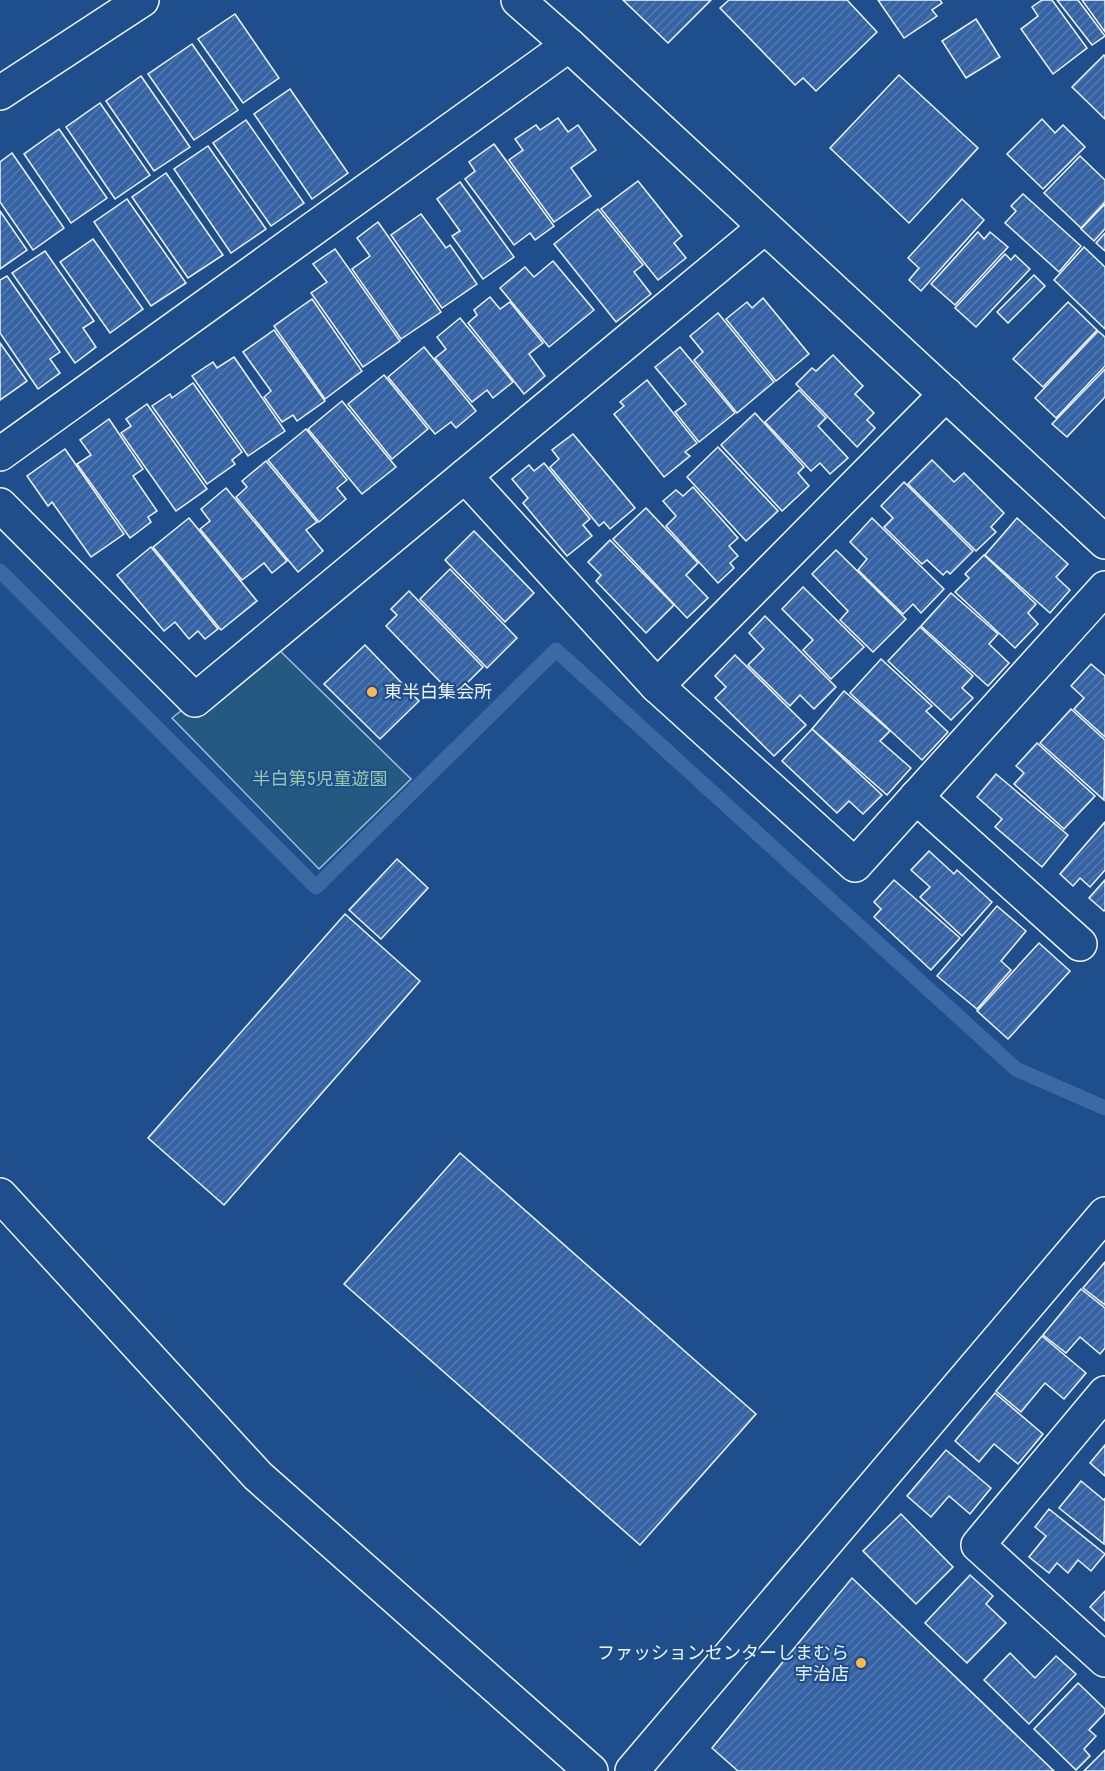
<svg xmlns="http://www.w3.org/2000/svg" width="1105" height="1771" viewBox="0 0 1105 1771" font-family="'Roboto Condensed','Noto Sans JP',sans-serif">
<defs>
<pattern id="building-hatch" width="6" height="6" patternUnits="userSpaceOnUse" patternTransform="scale(1.5)"><rect width="6" height="6" fill="#3563a3"/><path d="M-1 1l2-2M0 6l6-6M5 7l2-2" fill="none" stroke="#537ab1"/></pattern>
</defs>
<rect width="100%" height="100%" fill="#1f4e8c"/>
<!-- green -->
<path fill="#245a82" stroke="#a8bbd7" stroke-width="1.5" d="M269,640L411,779L319,869L172,718Z"/>
<g fill="none" stroke-linecap="round" stroke-linejoin="round">
<!-- stream -->
<path stroke="#3b69a3" stroke-width="15" d="M0,571L316,887L556,650L1016,1069L1105,1108"/>
</g>
<!-- building -->
<g fill="url(#building-hatch)" stroke="#f2f6ff" stroke-width="1.5">
<path d="M623,0H711L668,43Z"/>
<path d="M729,0H847L877,32L816,91L803,78L795,85L720,8Z"/>
<path d="M878,0H940L942,3L932,10L937,16L904,38Z"/>
<path d="M1042,0H1052L1087,48L1053,74L1021,29L1038,16L1032,7Z"/>
<path d="M1057,0H1078L1105,36L1092,45Z"/>
<path d="M1082,0H1105V32Z"/>
<path d="M235,14L279,78L243,103L198,39Z"/>
<path d="M976,19L1000,57L966,78L942,41Z"/>
<path d="M192,44L238,110L194,140L148,74Z"/>
<path d="M1104,55L1105,56V119L1072,87Z"/>
<path d="M899,75L978,148L909,223L830,148Z"/>
<path d="M141,76L190,147L154,171L106,101Z"/>
<path d="M290,89L348,173L312,199L254,114Z"/>
<path d="M100,103L150,175L115,199L66,127Z"/>
<path d="M558,118L568,132L578,125L596,150L571,168L591,196L554,222L509,160L523,150L515,139L536,125L540,130Z"/>
<path d="M1042,119L1055,133L1063,125L1085,147L1043,189L1007,154Z"/>
<path d="M246,120L304,203L271,226L213,143Z"/>
<path d="M59,129L107,198L71,223L24,154Z"/>
<path d="M494,144L554,226L535,240L530,233L514,245L465,179L475,171L469,162Z"/>
<path d="M208,146L266,229L231,253L174,169Z"/>
<path d="M12,153L64,228L33,250L0,202V162Z"/>
<path d="M1080,156L1105,180V202L1081,228L1044,193Z"/>
<path d="M166,173L223,255L188,278L132,197Z"/>
<path d="M638,181L682,236L674,243L686,258L658,280L601,209Z"/>
<path d="M460,182L514,257L483,279L452,236L460,231L437,199Z"/>
<path d="M1023,194L1081,246L1059,272L1005,223L1016,211L1011,206Z"/>
<path d="M127,199L186,283L151,306L94,222Z"/>
<path d="M962,199L984,220L921,291L909,280L919,268L908,258Z"/>
<path d="M1105,204V229L1094,241L1081,229Z"/>
<path d="M598,209L643,265L634,272L651,294L616,322L554,244Z"/>
<path d="M0,211L27,250L0,269Z"/>
<path d="M421,214L446,248L450,245L477,284L442,308L391,235Z"/>
<path d="M378,222L441,312L401,339L352,269L370,256L357,238Z"/>
<path d="M978,232L984,239L990,232L1008,247L955,305L931,284Z"/>
<path d="M1105,233V251L1096,243Z"/>
<path d="M93,239L143,309L110,333L60,262Z"/>
<path d="M1084,247L1105,267V329L1054,280Z"/>
<path d="M335,249L400,341L363,367L311,293L327,282L313,264Z"/>
<path d="M45,251L94,321L83,328L96,347L75,363L12,273Z"/>
<path d="M1005,254L1011,260L1015,255L1030,269L976,327L955,308Z"/>
<path d="M553,261L594,310L549,347L500,288L525,267L534,277Z"/>
<path d="M1034,275L1045,286L1008,323L997,312Z"/>
<path d="M7,276L60,352L50,359L60,373L38,389L0,333V280Z"/>
<path d="M490,297L500,309L510,302L543,343L529,354L545,376L524,394L468,323L477,315L474,310Z"/>
<path d="M763,298L809,354L776,381L726,319L747,302L752,308Z"/>
<path d="M312,299L362,371L325,399L274,326Z"/>
<path d="M1068,302L1097,330L1043,387L1013,359Z"/>
<path d="M718,313L774,382L737,413L694,360L703,352L690,336Z"/>
<path d="M460,318L513,382L493,398L487,390L472,402L435,358L446,349L437,337Z"/>
<path d="M274,330L325,401L297,421L293,415L282,422L264,397L271,391L243,352Z"/>
<path d="M1098,331L1105,337V366L1056,418L1035,398Z"/>
<path d="M0,343L27,381L0,400Z"/>
<path d="M424,347L476,411L456,428L451,422L435,434L388,377Z"/>
<path d="M680,347L735,413L699,442L675,412L686,404L655,367Z"/>
<path d="M833,355L863,386L855,394L874,413L867,420L875,428L857,447L796,384L812,368L816,371Z"/>
<path d="M234,357L285,431L248,456L192,376L213,362L217,368Z"/>
<path d="M1105,369V397L1067,437L1052,424Z"/>
<path d="M384,375L428,429L392,459L348,404Z"/>
<path d="M647,380L697,443L685,452L690,456L664,477L614,414L624,406L620,402Z"/>
<path d="M193,383L242,452L232,460L235,464L207,484L152,406L170,394L172,398Z"/>
<path d="M799,390L826,418L818,426L848,458L830,474L820,463L811,471L765,422Z"/>
<path d="M342,401L396,467L362,494L308,429Z"/>
<path d="M147,404L207,489L176,511L121,433L131,426L126,419Z"/>
<path d="M755,413L804,467L798,473L809,486L782,511L721,445Z"/>
<path d="M109,419L143,469L133,476L157,511L148,517L151,522L130,538L77,464L91,455L80,440Z"/>
<path d="M306,429L347,480L337,488L346,499L319,522L268,460Z"/>
<path d="M573,434L635,508L610,529L604,522L599,526L550,467L559,459L552,450Z"/>
<path d="M718,447L778,511L746,541L687,477Z"/>
<path d="M65,449L124,534L91,557L52,502L48,506L27,476Z"/>
<path d="M932,460L954,482L964,473L1004,513L991,527L996,532L976,551L908,484Z"/>
<path d="M266,461L317,522L306,530L323,551L298,572L236,497L247,487L242,481Z"/>
<path d="M544,463L590,519L583,525L592,536L567,556L523,503L528,498L512,479L529,465L534,471Z"/>
<path d="M904,482L973,551L950,574L947,571L943,575L927,560L922,564L884,527L893,518L881,506Z"/>
<path d="M693,487L738,538L729,546L738,556L730,563L734,568L718,583L666,526L676,516L663,501L676,490L683,496Z"/>
<path d="M226,488L287,561L272,573L264,563L242,580L200,529L210,521L201,509Z"/>
<path d="M646,508L698,563L686,575L708,598L687,618L613,539Z"/>
<path d="M189,518L257,601L221,630L153,547Z"/>
<path d="M872,518L944,589L921,613L913,604L903,614L858,570L867,559L850,542Z"/>
<path d="M1017,518L1068,564L1056,577L1070,590L1050,613L985,555Z"/>
<path d="M474,531L534,593L505,622L445,560Z"/>
<path d="M610,540L674,605L646,633L596,581L601,575L588,562Z"/>
<path d="M151,547L218,629L205,639L198,631L189,639L175,622L164,631L117,575Z"/>
<path d="M836,550L906,619L873,652L840,620L848,611L812,574Z"/>
<path d="M984,555L1036,604L1028,613L1038,624L1015,648L955,592L969,578L965,574Z"/>
<path d="M450,569L517,638L487,668L420,599Z"/>
<path d="M803,587L864,647L831,679L803,650L813,640L782,609Z"/>
<path d="M409,591L483,667L454,696L386,626L397,615L391,609Z"/>
<path d="M951,593L998,634L989,644L1009,663L988,686L921,626Z"/>
<path d="M765,616L836,687L814,709L800,695L790,706L748,665L764,649L749,633Z"/>
<path d="M920,627L973,676L962,688L973,698L951,720L888,661Z"/>
<path d="M365,645L419,701L380,739L324,684Z"/>
<path d="M735,655L806,725L774,756L715,698L726,687L715,676Z"/>
<path d="M881,659L932,706L926,711L948,732L922,760L850,693Z"/>
<path d="M1091,664L1105,676V737L1074,709L1084,698L1071,686Z"/>
<path d="M844,691L890,731L880,741L911,768L887,795L812,729Z"/>
<path d="M1071,709L1105,740L1104,800L1040,743Z"/>
<path d="M812,729L882,795L863,814L849,801L837,813L782,761Z"/>
<path d="M1037,743L1095,796L1064,829L1014,784L1024,773L1016,766Z"/>
<path d="M996,774L1068,835L1042,867L995,827L1002,819L977,797Z"/>
<path d="M1105,822V870L1090,887L1080,878L1073,886L1060,874Z"/>
<path d="M929,851L954,874L957,870L992,902L962,936L920,897L930,887L911,870Z"/>
<path d="M397,859L428,888L381,939L349,910Z"/>
<path d="M894,880L960,938L931,970L874,917L881,909L874,902Z"/>
<path d="M1105,880V910L1104,911L1089,898Z"/>
<path d="M997,906L1026,931L1001,961L1011,970L977,1009L937,976Z"/>
<path d="M345,914L420,981L224,1205L148,1138Z"/>
<path d="M1039,943L1070,971L1008,1039L977,1011Z"/>
<path d="M460,1153L756,1414L640,1545L344,1284Z"/>
<path d="M1105,1262V1305L1083,1288Z"/>
<path d="M1081,1289L1105,1308V1348L1100,1354L1080,1337L1066,1353L1043,1335Z"/>
<path d="M1042,1336L1086,1373L1064,1399L1045,1383L1021,1412L996,1391Z"/>
<path d="M995,1393L1043,1434L1018,1464L994,1444L979,1462L955,1441Z"/>
<path d="M1105,1445V1476L1090,1463Z"/>
<path d="M946,1450L991,1488L970,1514L949,1496L931,1517L907,1496Z"/>
<path d="M1081,1481L1104,1500L1105,1498L1104,1544L1059,1508Z"/>
<path d="M1049,1509L1105,1554L1091,1571L1078,1560L1068,1573L1057,1563L1049,1573L1029,1557L1046,1536L1035,1527Z"/>
<path d="M901,1514L953,1567L916,1604L863,1551Z"/>
<path d="M970,1575L993,1596L986,1604L1006,1623L967,1663L925,1623Z"/>
<path d="M852,1578L1054,1771H738L712,1748Z"/>
<path d="M1105,1591V1621L1090,1607Z"/>
<path d="M1010,1653L1035,1678L1056,1656L1076,1674L1029,1724L984,1680Z"/>
<path d="M1078,1683L1105,1709V1713L1089,1730L1096,1736L1084,1749L1090,1756L1076,1770L1034,1729Z"/>
<path d="M1105,1750V1771H1084Z"/>
</g>
<g fill="none" stroke-linecap="round" stroke-linejoin="round">
<!-- minor casing -->
<g stroke="#f2f6ff" stroke-width="36">
<g id="minor">
<path d="M518,0L569,45L1105,542"/>
<path d="M0,454L569,45"/>
<path d="M465,476L657,686L855,865L1105,588"/>
<path d="M0,505L195,700L765,227"/>
<path d="M657,686L946,394"/>
<path d="M916,797L1080,944"/>
<path d="M0,1195L258,1476L591,1771"/>
<path d="M1105,1393L978,1545L1105,1660"/>
<path d="M632,1771L1105,1214"/>
</g>
</g>
<!-- major casing -->
<g stroke="#f2f6ff" stroke-width="36">
<path id="major" d="M0,93L142,0"/>
</g>
<!-- minor -->
<use href="#minor" stroke="#1f4e8c" stroke-width="33"/>
<!-- major -->
<use href="#major" stroke="#1f4e8c" stroke-width="33"/>
</g>
<!-- markers -->
<g fill="#ffb74d" stroke="#1f4e8c" stroke-width="2">
<circle cx="372" cy="692" r="6"/>
<circle cx="861" cy="1663" r="6"/>
</g>
<g text-anchor="middle" stroke-width="4.5" stroke-linejoin="round" paint-order="stroke">
<!-- poi labels -->
<g font-size="18" fill="#f2f6ff" stroke="#1f4e8c" text-anchor="start">
<text x="384" y="698">東半白集会所</text>
<text x="849" y="1659" text-anchor="end">ファッションセンターしまむら<tspan x="849" dy="21">宇治店</tspan></text>
</g>
<!-- park labels -->
<g font-size="18" fill="#97c8a6" stroke="#1f4e8c">
<text x="320" y="785">半白第5児童遊園</text>
</g>
</g>
</svg>
